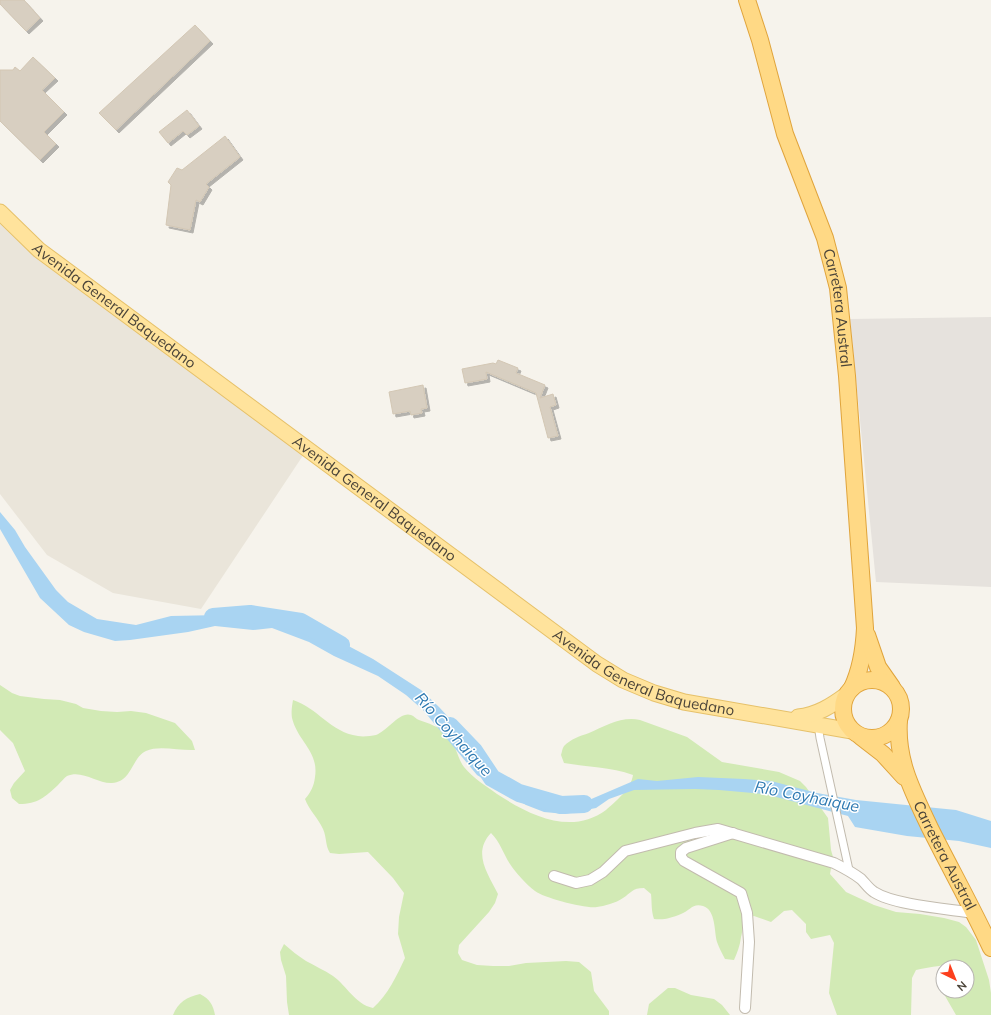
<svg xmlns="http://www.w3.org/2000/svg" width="991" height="1015" viewBox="0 0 991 1015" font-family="Mulish,sans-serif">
<defs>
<filter id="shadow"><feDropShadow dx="3" dy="3" stdDeviation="0" flood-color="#0004"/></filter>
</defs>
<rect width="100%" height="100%" fill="#f6f3ec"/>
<!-- residential -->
<path fill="#eae5da" d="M0,218L40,261L304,454L201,609L113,593L47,555L0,494Z"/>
<!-- industrial -->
<path fill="#e6e2dd" d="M991,317V587L876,582L850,319Z"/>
<!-- green -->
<g fill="#d2eab5">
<path d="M0,685L12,693L20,696L44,699L60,700L76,704L83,708L101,711L117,712L131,711L146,713L175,723L192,741L195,750C180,751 159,745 146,751C132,757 132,782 112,783C98,784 82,769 67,776C64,778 61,782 58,785C45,797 38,804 19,804L12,798L10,790L14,783L25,771L13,743L0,730Z"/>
<path d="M293,700C318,708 330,732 358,736C363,737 371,736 376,735C387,731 400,711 411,715C414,716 416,719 419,720C428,723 439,727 446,733C455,740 457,758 464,767C474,779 485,785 497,794C529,815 571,836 606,810C616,801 631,789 633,775C611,767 587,767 564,763L561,755C562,752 562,749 564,746C571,739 580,736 589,733C605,726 622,716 640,720L687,737L722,762L779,772L800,781L806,787L828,818L831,850L833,857L830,874L846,892L874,905L896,912L920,914L944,918L959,922L966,927L976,940L989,980L991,993V1015H956L941,989L943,985V991H967V967H957L959,963C951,962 947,964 939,966C931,967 924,968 916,970L912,978L911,1015H837L829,993L834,943L830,935L811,939L806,932V924L792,910L784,911L771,922L754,916L746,918C742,925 743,930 741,937C740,946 737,953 734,960L725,959C722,953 719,948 717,942C714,931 716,910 703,906C692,903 690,911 681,914C671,918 665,920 654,919C651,910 652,903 651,894L644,888C632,888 631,893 623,898C616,903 604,906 597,907C586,909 544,898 535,891C527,885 515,872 510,864C503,853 500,842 491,833C472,853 488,874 498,894L495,903L489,912L459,945L458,953L462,960L477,965L493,966H509L526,963L566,961L579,962L591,972L594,991L609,1011V1015H289L287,1002L286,976L281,960L280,952L284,944C291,950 298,956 306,961C315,966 324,970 333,976C347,986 355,1004 373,1008C388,995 397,975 405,958L398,934L399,917L404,893L393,878L368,852L339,854L330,853C325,845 327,838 323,829C318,818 309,810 305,799C311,792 314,786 315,777C319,751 298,742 292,718C291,712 292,706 293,700Z"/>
<path d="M668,988H675L691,995L714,999L722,1005L730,1015H647L649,1004Z"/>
<path d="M200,994C210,999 213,1005 215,1015H173C178,1002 187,997 200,994Z"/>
</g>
<!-- water -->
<path fill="#a9d4f2" d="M0,512L15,530L25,547L56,590L68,602L97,619L136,625L171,616L221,615L271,616L304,626L339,641L373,659L421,690L439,707L451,720L476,757L496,775L526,799L552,806L589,800L638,779L657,781L698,777L744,779L771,781L817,793L856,800L956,810L991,821V848L959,841L907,836L855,827L848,816L765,794L719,790L695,789L634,790L609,799L596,808L565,814L544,812L526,805L477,775L423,710L406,695L378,676L334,656L309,642L272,628L253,630L215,626L188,632L130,640L115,641L84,632L69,625L40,598L0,529Z"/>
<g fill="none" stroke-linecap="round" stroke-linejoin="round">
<!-- river -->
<g stroke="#a9d4f2" stroke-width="18">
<path d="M213,617L250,614L301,622L341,645"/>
<path d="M450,726L474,751L492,778L519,793L561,805L584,804"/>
</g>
</g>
<!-- building -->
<g fill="#d8cfc1" stroke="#d3c7b4" filter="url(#shadow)">
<path d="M0,0H24L40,18L26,31L0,4Z"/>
<path d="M195,25L210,41L116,130L99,113Z"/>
<path d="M33,57L55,78L42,90L64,112L44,132L56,144L40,160L0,121V70H13L15,67L20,71Z"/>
<path d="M187,110L199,126L187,135L183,131L168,143L159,132Z"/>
<path d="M225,136L240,157L206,184L209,187L200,202L196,200L190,230L166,225L171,185L168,182L177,168L182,170Z"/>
<path d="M498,360L518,368L516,373L545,385L540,398L553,394L556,405L550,407L558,436L548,438L536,393L486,372L487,379L465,383L462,369L493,363L496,364Z"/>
<path d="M423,385L427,408L421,409L422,413L411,415L410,411L393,414L389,392Z"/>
</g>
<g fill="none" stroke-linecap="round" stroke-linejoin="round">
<!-- pedestrian casing -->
<g stroke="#c2bbae" stroke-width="9">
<path id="pedestrian" d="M818,724L820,738L849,870"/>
</g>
<!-- minor casing -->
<g stroke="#c2bbae" stroke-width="12">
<g id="minor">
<path d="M733,833L686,848L681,852V857L684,861L741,893L747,913L749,942L745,1008"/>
<path d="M554,876L576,883L590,880L603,872L625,851L695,833L718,829L834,863C844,868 852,872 861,879C865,883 869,889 874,892C894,905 948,909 973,913"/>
</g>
</g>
<!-- primary casing -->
<g stroke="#e6c16a" stroke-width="17">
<g id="primary">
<path id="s1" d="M0,212L39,250L597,664L623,680L654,693L684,702L852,731"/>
<path d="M798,717C817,715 831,706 846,695"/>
</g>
</g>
<!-- trunk casing -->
<g stroke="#e0a43c" stroke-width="18">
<g id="trunk">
<path id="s2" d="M747,0L760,40L785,134L825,238L838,288L847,376L865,628C864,649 861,669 852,688"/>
<path d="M867,635L878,667L892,687"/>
<circle cx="872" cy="709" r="29"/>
<path id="s3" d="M899,720C896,761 913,792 930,828C950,868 972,907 991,948"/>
<path d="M861,737L883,754L904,777"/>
</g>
</g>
<!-- pedestrian -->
<use href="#pedestrian" stroke="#fff" stroke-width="7"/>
<!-- minor -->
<use href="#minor" stroke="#fff" stroke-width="10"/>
<!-- primary -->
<use href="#primary" stroke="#ffe39c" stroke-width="15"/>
<!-- trunk -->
<use href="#trunk" stroke="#ffd985" stroke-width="16"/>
</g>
<g text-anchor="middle" stroke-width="3" stroke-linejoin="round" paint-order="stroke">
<!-- street labels -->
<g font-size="15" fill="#4b4439" stroke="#fff">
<text dy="5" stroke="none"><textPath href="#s1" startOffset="148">Avenida General Baquedano</textPath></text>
<text dy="5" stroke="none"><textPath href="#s2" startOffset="322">Carretera Austral</textPath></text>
<text dy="5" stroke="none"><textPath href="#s1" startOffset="472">Avenida General Baquedano</textPath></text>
<text dy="5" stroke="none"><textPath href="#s1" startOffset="796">Avenida General Baquedano</textPath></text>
<text dy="5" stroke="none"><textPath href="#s3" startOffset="145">Carretera Austral</textPath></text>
</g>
<!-- water labels -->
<g font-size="16" font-style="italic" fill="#2e7ab2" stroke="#fff">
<text transform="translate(454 734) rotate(48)" y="6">Río Coyhaique</text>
<text transform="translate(807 796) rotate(11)" y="6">Río Coyhaique</text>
</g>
</g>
<!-- north arrow -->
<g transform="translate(955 979) rotate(137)"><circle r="19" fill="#ffffff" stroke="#b7b4b0"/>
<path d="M0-3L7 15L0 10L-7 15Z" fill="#fc3f1d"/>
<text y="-6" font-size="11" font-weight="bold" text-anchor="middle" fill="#4b4439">N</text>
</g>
</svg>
